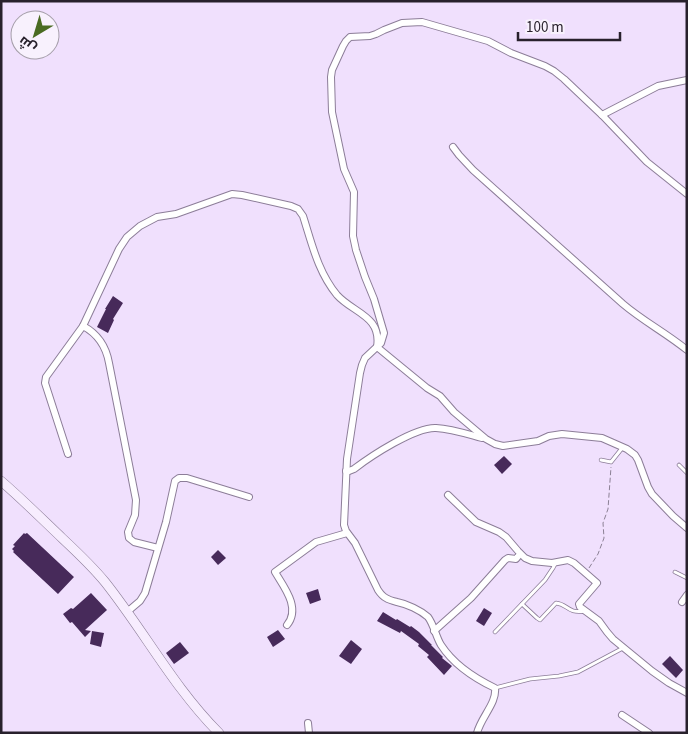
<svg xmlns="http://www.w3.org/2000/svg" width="688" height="734" viewBox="0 0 688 734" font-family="'Source Sans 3',Cairo,sans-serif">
<rect width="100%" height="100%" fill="#f0e0fd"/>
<!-- building -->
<g fill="#472a5a">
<path d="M113,296L123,303L113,319L114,320L108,333L97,327L106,309H105Z"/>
<path d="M504,456L512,464L502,474L494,465Z"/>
<path d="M24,533L25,534L27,533L74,577L58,594L13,552L14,551L12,549L15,546L13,545Z"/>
<path d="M218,550L226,558L218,565L211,557Z"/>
<path d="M318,589L321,600L310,604L306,593Z"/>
<path d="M91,593L107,610L85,630L91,631L85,637L72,622L70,623L63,614L71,608L73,609Z"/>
<path d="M484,608L492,613L484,626L476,621Z"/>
<path d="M383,612L396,620L397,619L410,627L411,626L419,632L432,645H431L443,657L442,658L452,666L444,675L427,657L429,655L418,646L419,644L401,631L400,633L377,621Z"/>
<path d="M278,630L285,639L273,647L267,637Z"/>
<path d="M92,631L104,633L101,647L90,644Z"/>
<path d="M351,640L362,649L351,664L339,656Z"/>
<path d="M180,642L189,653L174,664L166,653Z"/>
<path d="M670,656L683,670L676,678L662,664Z"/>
</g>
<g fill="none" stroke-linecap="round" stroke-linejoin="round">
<!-- service casing -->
<g stroke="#8c7d98" stroke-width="4.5">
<g id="service">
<path d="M601,460L611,462L623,447"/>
<path d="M679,465L687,473"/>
<path d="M675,572L687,578"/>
<path d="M522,604L537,618L540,620L556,603C568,604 567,614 585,611"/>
<path d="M495,632L545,580L553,568L556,562"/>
<path d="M495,688L530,679L559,676L578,672L623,648"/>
</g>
</g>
<!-- minor casing -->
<g stroke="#8c7d98" stroke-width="8">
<g id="minor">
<path d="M602,115L658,86L687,80"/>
<path d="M453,147L459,155L473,170L623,304C643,321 666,333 687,350"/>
<path d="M83,326C98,334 106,346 109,363L136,500L135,515L128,532L129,538L134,542L158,548"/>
<path d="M68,454L45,383L46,377L83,326L119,249L127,237L140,226L157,217L176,214L232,194L242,195L291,206L298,209L303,216C312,244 318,272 337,295C353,313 382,316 377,347L427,388L440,396L454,412L486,439L495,444L503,446L538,441L549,436L562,434L602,438L627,449L635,455L638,460L648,487L652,494L673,516L687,528"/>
<path d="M346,471H349L354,469C371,456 415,427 436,428C452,429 467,434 482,438"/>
<path d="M448,495L476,522L499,532L506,537L518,551L525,558L532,561L552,563L568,560L574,563L597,583L579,604L580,607L599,621L607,632L613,639L652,671L669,683L687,693"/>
<path d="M682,602L687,595"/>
<path d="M127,612L140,601L145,593L166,522L175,481L179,478H187L249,497"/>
<path d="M287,625C301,608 284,587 275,572L316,542L347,533"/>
<path d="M434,631L471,598L505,560L508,558L516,559L520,554"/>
<path d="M622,715L649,733"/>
<path d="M308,723L309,733"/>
<path d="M477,733C481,717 497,703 495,688C474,678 454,665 441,645C436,637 434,625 428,617C420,610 407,604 397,602C393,601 389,600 386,598C382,596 380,593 378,590L355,543L346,531L344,525L347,459L360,373L362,365L365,358L381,343L384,333L374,299L365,277L356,250L353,236L354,192L344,169L332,112L331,77L332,70L343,46L346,41L350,37L370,36L376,34L384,30L402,23L422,22L488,41L511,53L545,66L554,71L564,79L602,115L647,162L687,194"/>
</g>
</g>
<!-- secondary casing -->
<g stroke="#8c7d98" stroke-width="10">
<path id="secondary" d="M1,481C22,499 42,519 62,538C77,552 92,566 105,582C144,631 174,688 219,733"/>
</g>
<!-- path -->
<path stroke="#8c8195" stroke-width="1" stroke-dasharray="5 2.5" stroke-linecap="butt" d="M589,568L598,554L604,538L603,523L608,509L611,467"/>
<!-- service -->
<use href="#service" stroke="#fff" stroke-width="3"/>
<!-- minor -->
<use href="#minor" stroke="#fff" stroke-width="6"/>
<!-- secondary -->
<use href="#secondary" stroke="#f7edfe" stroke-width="9"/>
</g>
<!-- border -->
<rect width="688" height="734" fill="none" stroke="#28212c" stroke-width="5"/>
<!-- north arrow -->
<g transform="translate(35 35) rotate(218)"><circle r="24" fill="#f8f1fd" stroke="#a59ea9"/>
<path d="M0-4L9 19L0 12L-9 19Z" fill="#4a6b22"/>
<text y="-8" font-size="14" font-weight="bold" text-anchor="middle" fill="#28212c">ش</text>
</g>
<!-- scale -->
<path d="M518 32v8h102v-8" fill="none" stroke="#28212c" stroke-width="2.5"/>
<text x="526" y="32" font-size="15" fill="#28212c" stroke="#f8f1fd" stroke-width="4" paint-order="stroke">100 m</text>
</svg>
